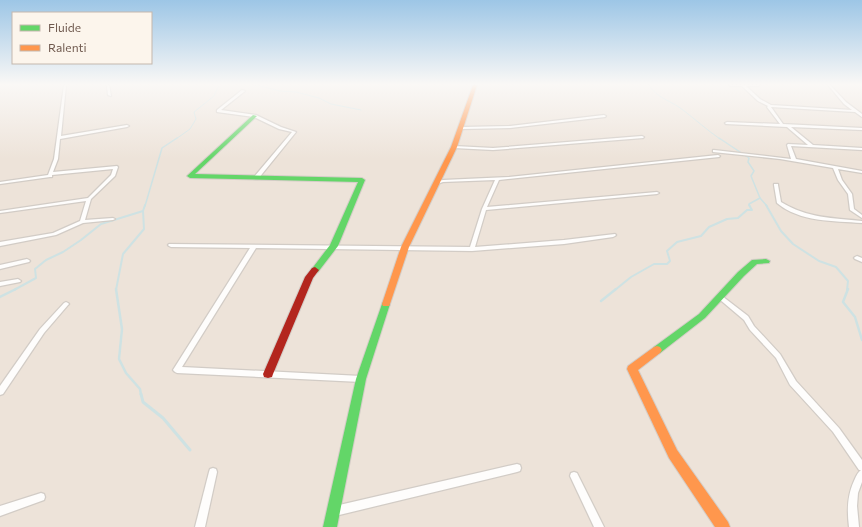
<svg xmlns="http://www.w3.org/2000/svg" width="862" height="527" viewBox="0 0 862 527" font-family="Commissioner,sans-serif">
<rect width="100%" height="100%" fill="#f5f0ea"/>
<!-- residential -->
<rect fill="#ede3d9" x="0" y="85" width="862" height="442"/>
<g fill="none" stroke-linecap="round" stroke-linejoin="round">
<!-- stream-far4 -->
<g stroke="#cee2e3" stroke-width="1">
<path d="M256,85L280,91L296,92L319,98L331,104L361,110"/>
<path d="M649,85C656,98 672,101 683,110C696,120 707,130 720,139"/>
<path d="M176,139L190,129L196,119L194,112L214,96L219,85"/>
</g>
<!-- stream-far3 -->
<g stroke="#cee2e3" stroke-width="1.5">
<path d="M719,138L749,158L748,162L754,171L751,176L760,198L767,206"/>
<path d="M145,206L162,148L177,138"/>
<path d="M750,206L749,204L760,198"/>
</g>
<!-- stream-far2 -->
<g stroke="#cee2e3" stroke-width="2">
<path d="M766,205L781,231L793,244L819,261L836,267L848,281L847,290"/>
<path d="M14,290L36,278L35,269L46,260L63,252L81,240L101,224L143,211"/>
<path d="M116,290L123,254L144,229L143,211L145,205"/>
<path d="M615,290L631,277L654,264H667L670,261L667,251L677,242L701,236L709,227L727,219L738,218L747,210H752L749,205"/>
</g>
<!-- stream-far1 -->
<g stroke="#cee2e3" stroke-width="2.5">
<path d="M116,289L122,329L119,359L126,373L140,389L141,395"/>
<path d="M848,289L843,302L855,317L862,340"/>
<path d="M0,297L16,289"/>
<path d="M601,301L616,289"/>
</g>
<!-- stream -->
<path stroke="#cee2e3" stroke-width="3" d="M141,394L143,402L163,418L190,450"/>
<!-- street casing -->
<g stroke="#d2ccc6" stroke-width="2.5">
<g id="street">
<path d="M64,85H66L61,136L127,125L129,126L127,127L60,139L58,159L53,172L117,166L118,167L115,176L91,199L85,220L113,218L115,219L113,220L83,223L56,235L0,246V242L53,233L80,221L86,201L0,213V211L88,198L111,175L113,169L52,175V177H50L0,184V182L48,175L54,159Z"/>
<path d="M107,85H109L111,96L108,95Z"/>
<path d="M729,85H759L758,86H746L760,99L771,105L852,110L844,104L828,85H830L846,102L862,114V117L855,112L771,107L783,124L862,128V130L791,127L813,145L862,148V150L791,146L796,159L862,171V173L838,169L842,180L852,194L854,209L862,215V218L850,210L848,194L838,180L833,168L780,159L713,152V150H714L791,159L787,145L788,144L808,145L787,127L726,124L725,123L727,122L780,124L767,107L768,106L758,101L742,86H730Z"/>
<path d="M242,90L245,91L221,110L256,115L281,127L296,132L258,179H254V177L292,132L279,129L254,117L217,112V110Z"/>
<path d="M604,115L606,116L605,117L510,128L462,129L460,128L462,127L510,126Z"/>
<path d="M642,136L644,137L643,138L493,150L454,148L452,147L454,146L493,148Z"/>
<path d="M718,155L720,156L719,157L499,180L487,207L657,192L659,193L657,194L486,210L475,247L564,240L615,234L616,235L615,236L613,237L564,244L472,251L256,248L182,367L361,376L364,377L365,379L364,381L361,382L177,373L175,372L173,370L250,248L171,247L169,246L168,245L169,244L470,247L482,209L495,180L443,182L437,184L435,183V182L443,180L509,177Z"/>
<path d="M774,184H778V185L781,202C807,218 833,218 862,221V223C834,221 799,222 777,203L774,185Z"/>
<path d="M857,256L862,258V262L855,259L854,258L855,257Z"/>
<path d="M27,259L29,260L30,261L29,262L0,269V265Z"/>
<path d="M18,279L21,281L20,282L0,286V282Z"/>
<path d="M720,295L722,296L748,316L754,326L780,354L796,381L839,428L862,460V482L858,493L857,506L859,527H849C847,511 847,496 854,481C856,477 857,473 861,470H859L833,432L790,385L776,358L750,330L744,320L718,298L717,297L718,296Z"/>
<path d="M66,302L68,303L69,304L68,305L44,333L3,394L0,395V386L40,329L64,303Z"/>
<path d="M517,464L520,465L521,468L520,471L517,472L335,516L332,514L330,511L332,508L335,506Z"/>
<path d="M213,468L216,469L217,472L205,527H195L209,472L210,469Z"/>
<path d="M574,472L577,473L604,527H594L570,476L571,473Z"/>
<path d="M41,493L44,494L45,497L44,500L0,516V506Z"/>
</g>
</g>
<!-- fast casing -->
<g stroke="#d4cdc7" stroke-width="2">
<g id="fast">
<path d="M253,115L257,116L195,174L362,178L365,180L338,246L318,272L315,273L311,270L330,245L358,182L190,178L187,176Z"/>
<path d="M766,259L770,261L769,263L757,264L744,276L705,318L660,353L657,354L654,353L652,350L654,347L699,314L738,272L752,260Z"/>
<path d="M386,301L389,302L390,304L366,379L337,527H323L356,379L382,304L383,302Z"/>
</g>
</g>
<!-- slow casing -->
<g stroke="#d4cdc7" stroke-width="2">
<g id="slow">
<path d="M473,85H477L457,147L409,247L390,304L389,306H383L382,304L401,247L451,147Z"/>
<path d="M657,346L660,347L662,350L660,353L638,370L677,450L728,522L730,527H715L669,458L627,369L628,366L654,347Z"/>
</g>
</g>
<!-- jam casing -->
<g stroke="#d4cdc7" stroke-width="2">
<path id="jam" d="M315,267L319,270L313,278L273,374L272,377L268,378L264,377L263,374L305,277L312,268Z"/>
</g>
<!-- street -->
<use href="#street" fill="#fefdfc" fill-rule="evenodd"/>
<!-- fast -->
<use href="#fast" fill="#63d668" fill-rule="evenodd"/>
<!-- slow -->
<use href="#slow" fill="#ff974d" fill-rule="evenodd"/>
<!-- jam -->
<use href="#jam" fill="#b3261e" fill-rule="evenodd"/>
</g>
<!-- sky -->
<linearGradient id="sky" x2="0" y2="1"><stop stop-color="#9dc6e6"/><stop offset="0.53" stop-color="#faf8f6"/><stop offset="1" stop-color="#faf8f6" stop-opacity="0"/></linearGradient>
<rect width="862" height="159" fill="url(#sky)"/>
<!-- legend -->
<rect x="12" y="12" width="140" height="52" fill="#fcf5ec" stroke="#c4b7ad"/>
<rect x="20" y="25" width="20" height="6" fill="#63d668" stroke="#c4b7ad"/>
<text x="48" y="32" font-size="12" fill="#6f594e">Fluide</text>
<rect x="20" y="45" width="20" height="6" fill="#ff974d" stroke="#c4b7ad"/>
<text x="48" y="52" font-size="12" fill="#6f594e">Ralenti</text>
</svg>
